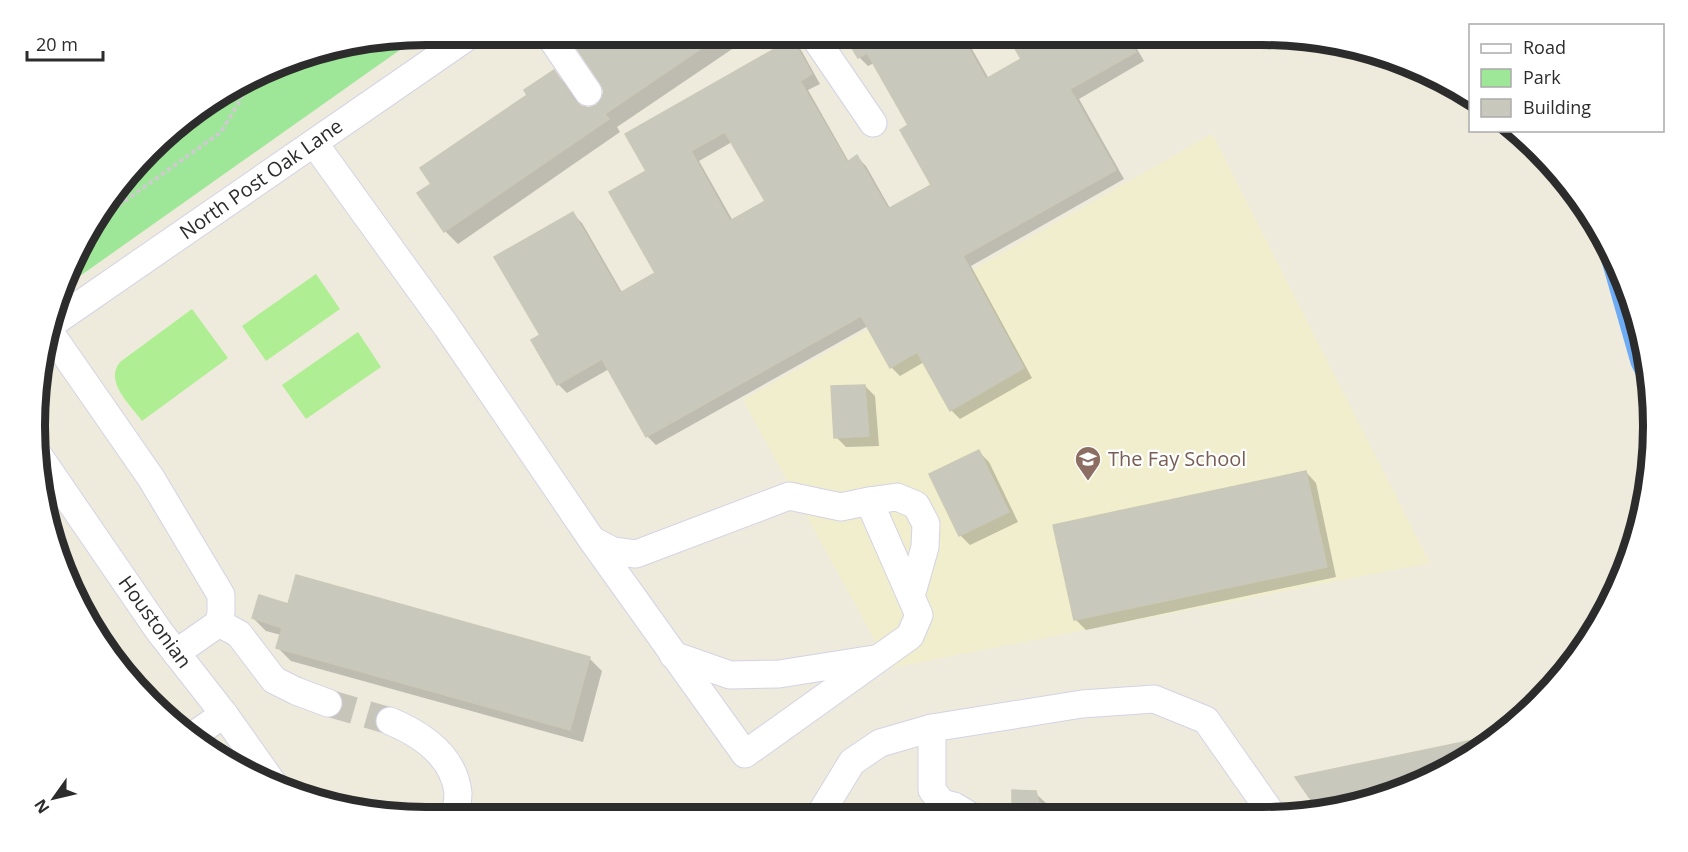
<svg xmlns="http://www.w3.org/2000/svg" width="1688" height="852" viewBox="0 0 1688 852" font-family="'Open Sans',sans-serif">
<rect width="100%" height="100%" fill="#eeebdd"/>
<!-- education -->
<path fill="#f0eecc" d="M1212,134L1430,563L890,668L743,400Z"/>
<!-- green -->
<path fill="#9ee698" d="M421,35L70,283L100,209L187,116L300,55Z"/>
<!-- pitch -->
<g fill="#afee93">
<path d="M316,274L340,309L266,361L242,326Z"/>
<path d="M192,309L228,358L142,421C130,404 104,382 120,362Z"/>
<path d="M358,332L381,367L306,419L282,385Z"/>
</g>
<!-- water -->
<path fill="#6dacf4" d="M1583,206L1601,230L1633,300L1650,375L1652,432L1646,396L1631,365L1591,225Z"/>
<!-- shadow -->
<g fill="#0003" fill-rule="evenodd">
<path d="M585,35H753L617,127L620,132L458,244L445,231L420,194L433,184L554,72L566,84L582,108L589,109L598,106L605,91L603,83L574,42Z"/>
<path d="M846,35H964L989,79L1023,59L1009,35H1129L1144,61L1079,99L1124,179L971,266L1032,378L960,419L951,410L924,362L900,376L891,367L868,326L656,445L647,436L609,369L567,393L558,384L542,336L573,214L582,223L623,294L657,273L648,172L792,41L801,50L820,84L808,90L849,162L857,157L866,166L891,210L933,186L910,126L874,63L868,66L859,57ZM732,142L767,202L733,221L699,161Z"/>
<path d="M865,386L875,396L879,446L846,447L836,437Z"/>
<path d="M979,452L989,462L1018,522L970,545L960,535Z"/>
<path d="M1306,472L1316,483L1336,577L1086,630L1076,620Z"/>
<path d="M289,606L589,658L602,671L583,742L291,661L278,648L281,635L266,631L253,618Z"/>
<path d="M1014,792L1035,793L1046,803L1049,815H1013Z"/>
</g>
<!-- building -->
<g fill="#c9c8bd" stroke="#cac8b7" stroke-width="1.5" fill-rule="evenodd">
<path d="M582,35H721L605,114L609,119L444,232L417,193L431,184L420,168L527,95L524,90L554,70L575,101L581,106L589,108L597,105L602,98L604,91L601,84L572,41Z"/>
<path d="M844,35H961L986,79L1021,59L1007,35H1126L1136,52L1070,89L1116,170L963,256L1024,368L950,411L917,352L890,368L861,316L646,437L602,359L557,385L531,340L540,335L494,257L573,212L620,293L655,273L609,192L646,171L625,134L792,39L812,74L800,81L847,162L857,155L888,209L931,185L900,130L908,125L867,53L858,58ZM725,132L765,201L730,221L691,151Z"/>
<path d="M865,385L869,436L834,438L831,386Z"/>
<path d="M979,450L1009,512L959,536L929,474Z"/>
<path d="M1306,471L1327,567L1074,620L1053,525Z"/>
<path d="M296,575L590,657L570,730L276,648L282,628L252,618L259,595L288,604Z"/>
<path d="M1497,735L1480,751L1388,797L1320,813L1295,777Z"/>
<path d="M1012,790L1036,791L1042,815H1012Z"/>
</g>
<g fill="none" stroke-linecap="round" stroke-linejoin="round">
<!-- minor-tunnel -->
<path stroke="#c7c5ba" stroke-width="27" stroke-dasharray="27 14" stroke-linecap="butt" d="M328,703L390,721"/>
<!-- minor casing -->
<g stroke="#d4d3e5" stroke-width="29">
<g id="minor">
<path d="M549,35L588,92"/>
<path d="M813,35L873,123"/>
<path d="M314,143L447,327L592,540L745,754L910,636L919,615L869,501L841,507L789,496L636,554L613,551L592,540"/>
<path d="M53,323L470,35"/>
<path d="M49,331L151,478L221,595V612L219,623L176,653"/>
<path d="M39,456L159,631L224,714L275,786"/>
<path d="M869,501L897,497L916,505L926,524L925,547L911,596"/>
<path d="M219,623L239,634L274,680L296,691L328,703"/>
<path d="M673,655L730,675L779,674L874,659"/>
<path d="M390,721C421,734 454,756 458,793C458,800 456,809 456,817"/>
<path d="M932,728V790L942,803L954,806L969,815"/>
<path d="M194,735L224,714"/>
<path d="M819,816L852,762L880,743L932,728L1082,704L1154,699L1206,720L1272,814"/>
</g>
</g>
<!-- path -->
<path stroke="#ccc" stroke-width="4" stroke-dasharray="4.5 3" stroke-linecap="butt" d="M94,223L221,132L241,99L244,85"/>
<!-- minor -->
<use href="#minor" stroke="#fff" stroke-width="27"/>
</g>
<!-- icons -->
<defs>
<g id="school-pin" transform="scale(1.35)"><path d="M0 17L-7.5 6A9.5 9.5 0 1 1 7.5 6Z" fill="#8d6e63" stroke="#fff"/><path d="M0-5L7-2L0 1L-7-2ZM-4 1L0 2.5L4 1V4Q0 6-4 4Z" fill="#fff"/></g>
</defs>
<g fill-rule="evenodd">
<use href="#school-pin" x="1088" y="459"/>
</g>
<g text-anchor="middle" stroke-width="4.5" stroke-linejoin="round" paint-order="stroke">
<!-- street labels -->
<g font-size="20" fill="#2c2c2c" stroke="#fff">
<text transform="translate(261 179) rotate(-35)" y="7">North Post Oak Lane</text>
<text transform="translate(155 622) rotate(54)" y="7">Houstonian</text>
</g>
<!-- education labels -->
<g font-size="20" fill="#785e54" stroke="#fff" text-anchor="start">
<text x="1108" y="466">The Fay School</text>
</g>
</g>
<!-- crop -->
<path d="M0 0H1688V852H0ZM426 45H1262A381 381 0 0 1 1643 426V426A381 381 0 0 1 1262 807H426A381 381 0 0 1 45 426V426A381 381 0 0 1 426 45Z" fill="#fff" fill-rule="evenodd"/>
<path fill="none" stroke="#2c2c2c" stroke-width="8" d="M426 45H1262A381 381 0 0 1 1643 426V426A381 381 0 0 1 1262 807H426A381 381 0 0 1 45 426V426A381 381 0 0 1 426 45Z"/>
<!-- legend -->
<rect x="1469" y="24" width="195" height="108" fill="#ffffff" stroke="#ababab" stroke-width="1.5"/>
<rect x="1481" y="44" width="30" height="9" fill="#ffffff" stroke="#ababab" stroke-width="1.5"/>
<text x="1523" y="54" font-size="18" fill="#2c2c2c">Road</text>
<rect x="1481" y="69" width="30" height="18" fill="#9ee698" stroke="#ababab" stroke-width="1.5"/>
<text x="1523" y="84" font-size="18" fill="#2c2c2c">Park</text>
<rect x="1481" y="99" width="30" height="18" fill="#c9c8bd" stroke="#ababab" stroke-width="1.5"/>
<text x="1523" y="114" font-size="18" fill="#2c2c2c">Building</text>
<!-- north arrow -->
<g transform="translate(54 798) rotate(236)" stroke="#ffffff" stroke-width="4.5" paint-order="stroke">
<path d="M0-4.5L10 22L0 15L-10 22Z" fill="#2c2c2c"/>
<text y="-9" font-size="16" font-weight="bold" text-anchor="middle" fill="#2c2c2c">N</text>
</g>
<!-- scale -->
<path d="M27 51v9h76v-9" fill="none" stroke="#2c2c2c" stroke-width="3"/>
<text x="36" y="51" font-size="18" fill="#2c2c2c" stroke="#ffffff" stroke-width="4.5" paint-order="stroke">20 m</text>
</svg>
